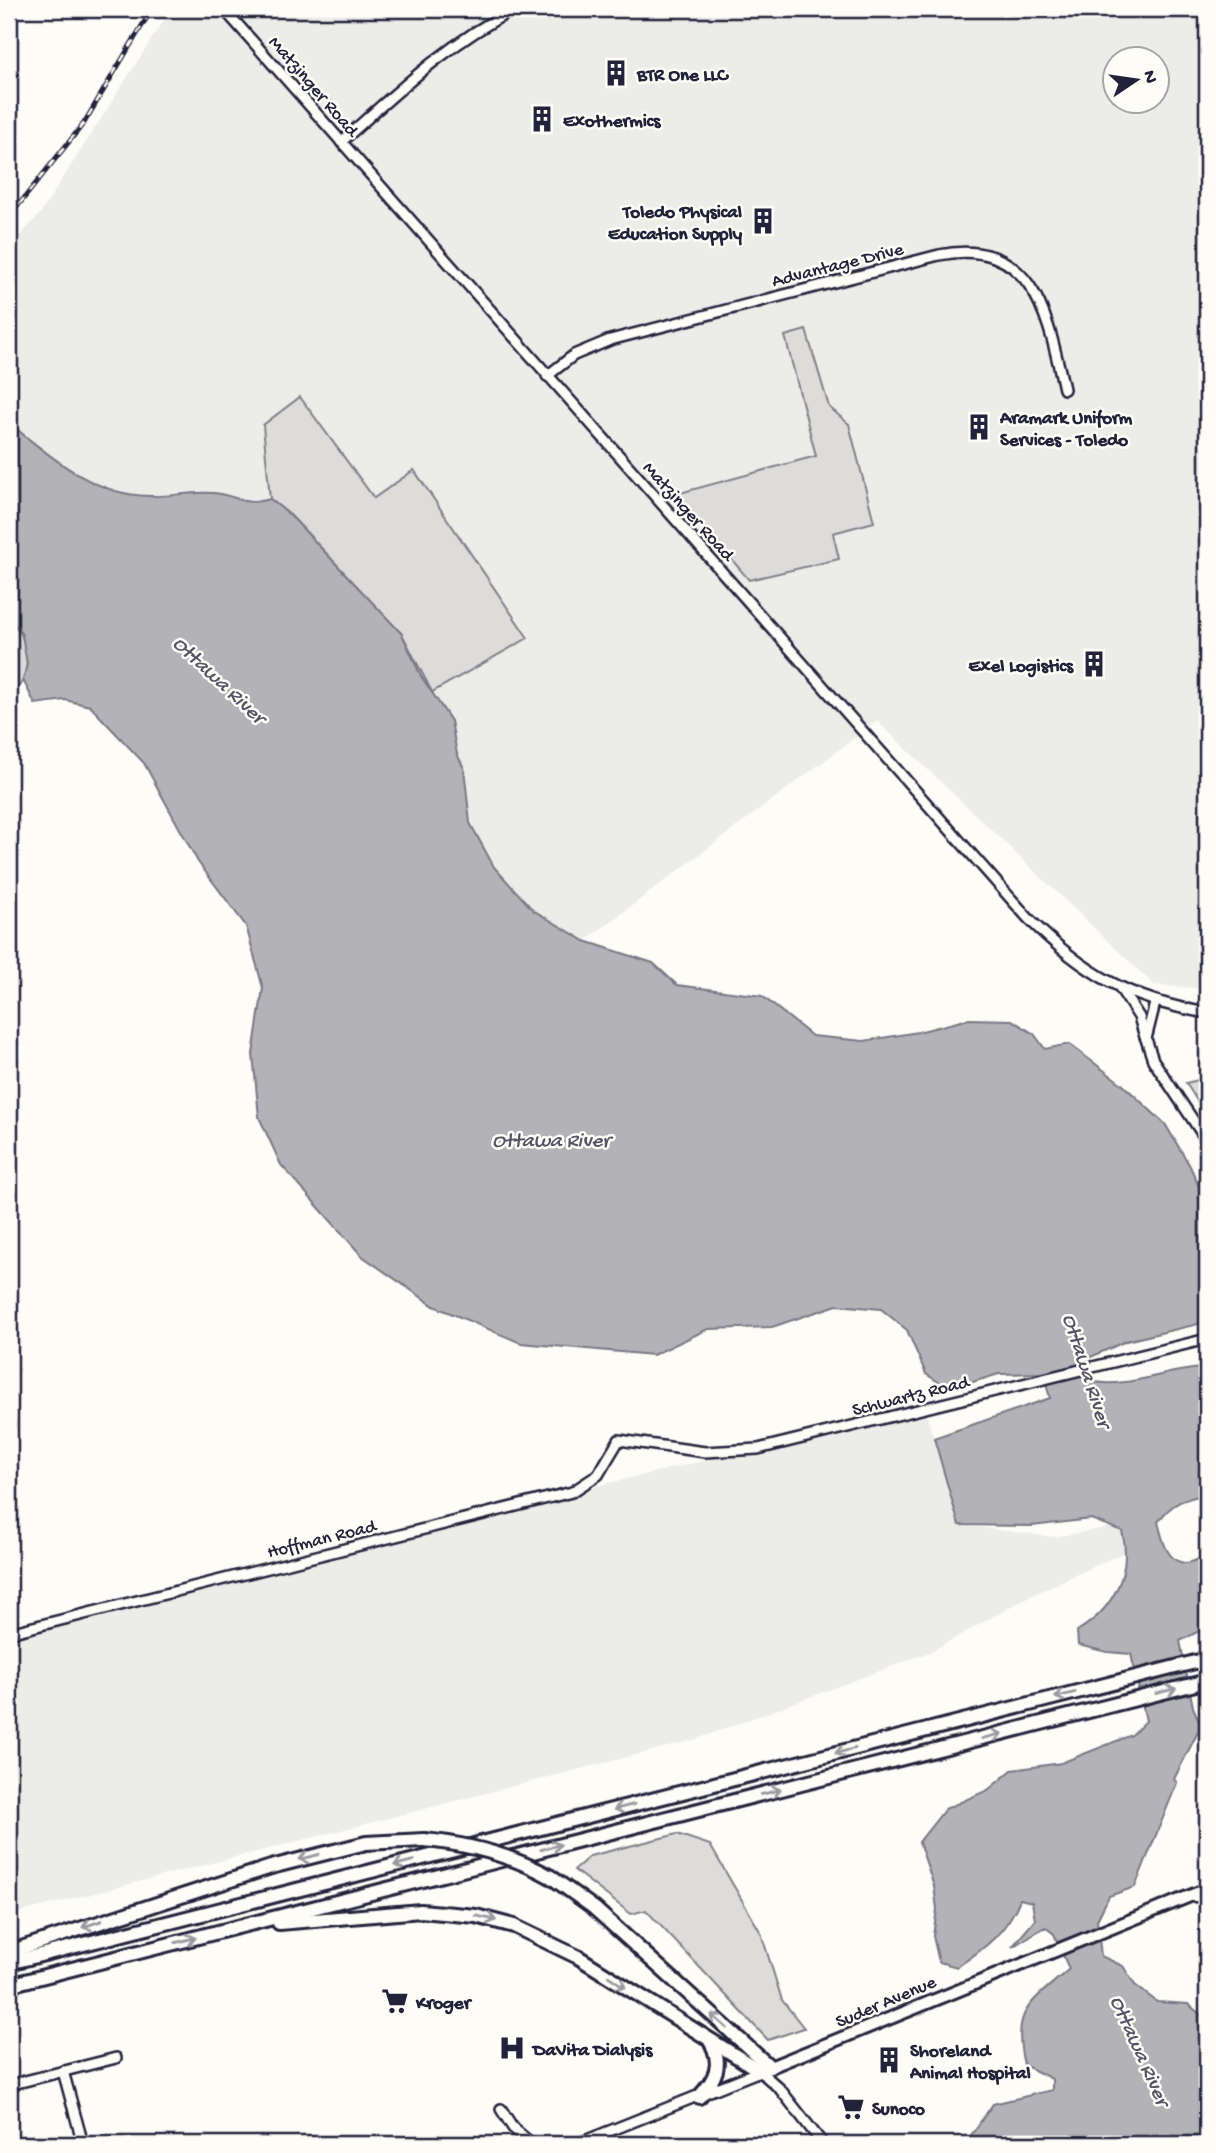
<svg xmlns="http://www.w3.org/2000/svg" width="1216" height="2153" viewBox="0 0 1216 2153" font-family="'Gochi Hand',sans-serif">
<rect width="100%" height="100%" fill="#fdfcf7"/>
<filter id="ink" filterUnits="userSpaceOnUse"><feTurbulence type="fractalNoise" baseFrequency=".0143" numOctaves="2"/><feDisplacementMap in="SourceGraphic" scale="14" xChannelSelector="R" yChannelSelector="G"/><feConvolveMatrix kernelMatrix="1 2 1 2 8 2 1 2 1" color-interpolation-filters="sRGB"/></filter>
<g filter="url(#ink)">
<!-- built -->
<g fill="#ecece9" fill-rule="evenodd">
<path d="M171,9H1207V989L1154,985L877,721L585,941L533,910L494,867L470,823L464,768L457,754L451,721L421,676L402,634L270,499L251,505L217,493L182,492L150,496L111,491L60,464L9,423V248L40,214ZM1114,60H1156V102H1114Z"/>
<path d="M925,1409L959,1525L1055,1537L1112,1527L1122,1531L1127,1551L1028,1597L930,1652L694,1740L9,1915V1633L562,1494Z"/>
</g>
<!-- green -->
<g fill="#dddcdb" stroke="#807f8b" stroke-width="2">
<path d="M806,330L829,407L849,424L874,522L833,533L839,559L749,580L676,494L816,456L785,336Z"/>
<path d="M300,397L374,498L414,470L528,638L432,692L402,634L291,516L270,499L263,425Z"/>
<path d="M9,616C24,629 32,662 23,680C20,686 13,692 9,698Z"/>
<path d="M1207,1078V1117L1186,1083Z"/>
<path d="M677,1834L710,1845L761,1933L782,2000L804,2028L768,2040L646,1910L631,1914L574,1870L590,1856Z"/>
</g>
<!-- water -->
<path fill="#b2b2b7" stroke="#787885" stroke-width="2" d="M9,423C50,456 92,495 149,496C170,497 191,491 213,493C239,495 240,507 270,499L291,516L402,634L421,676L451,721L457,754L464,768L470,823L494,867L533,910L585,941L653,963L677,985L762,996L812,1036L864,1041L918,1032L969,1019L1012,1020L1034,1034L1045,1049L1069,1044L1122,1084L1165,1124L1190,1166L1207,1205V1322L1126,1341L1084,1360L1089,1381C1128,1390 1167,1368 1207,1368V1494C1184,1499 1172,1502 1158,1522C1162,1537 1166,1562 1185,1563C1192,1563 1201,1557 1207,1556V1627L1180,1641L1193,1707L1201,1726L1174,1779L1177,1783L1135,1887L1109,1896L1097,1920L1101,1956L1123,1966L1135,1985L1157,2002L1188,2004L1207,2020V2144H965L993,2104L1052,2090V2079L1024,2065C1011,2009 1030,2004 1069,1969L1054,1934L1045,1927L1012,1947L1035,1920L1032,1902L1020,1899C1008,1931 984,1949 957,1967L939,1962L933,1936L937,1909L934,1886L919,1842L945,1809L988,1790L1012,1770L1061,1763L1132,1735L1146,1721L1131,1654L1107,1652L1078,1645L1077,1631C1113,1610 1133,1572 1122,1531L1091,1519L1032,1526L959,1525L934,1438L1050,1398L1043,1373L999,1374L950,1389L926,1374L907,1330L881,1309L837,1305L772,1327L708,1329L653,1355L521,1343L434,1306L362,1256L281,1165L259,1117L253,1054L263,988L246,926L198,862L144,763L90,706L65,700L35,704L23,680L27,664L22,635L9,616Z"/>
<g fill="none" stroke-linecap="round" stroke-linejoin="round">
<!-- minor casing -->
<g stroke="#22223b" stroke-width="14">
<g id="minor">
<path d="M224,9L1028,918C1083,973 1129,1000 1207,1013"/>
<path d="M341,142C397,92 448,43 515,9"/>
<path d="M547,376L574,355L610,340L939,255C1035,236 1048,319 1064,389"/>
<path d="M1120,988L1139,1017L1145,1037"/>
<path d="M1155,1003L1146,1039L1153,1060L1207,1141"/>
<path d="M9,1633L572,1492L598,1475L619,1440L705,1452L758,1449L1207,1339"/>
<path d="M1191,1896L1207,1898"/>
<path d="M63,2071L83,2144"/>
<path d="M9,2085L116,2058"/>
<path d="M501,2109L513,2128L532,2144"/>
<path d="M577,2144L760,2071L780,2089L823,2144"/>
</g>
</g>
<!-- major casing -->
<g stroke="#22223b" stroke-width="16">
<path id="major" d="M763,2070L1207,1889"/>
</g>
<!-- highway casing -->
<g stroke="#22223b" stroke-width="18">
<g id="highway">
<path d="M551,1877L594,1908L770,2067"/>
<path d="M279,1923L421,1911L476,1916L514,1926L578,1957L760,2071"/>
<path d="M9,1952L271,1867L366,1843L424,1840"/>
<path d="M9,1963L1207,1659"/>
<path d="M9,1985L1207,1681"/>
<path d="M699,2097C715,2080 724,2064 710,2041"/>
</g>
</g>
<!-- minor -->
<use href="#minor" stroke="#fdfcf7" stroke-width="9"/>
<!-- major -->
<use href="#major" stroke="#fdfcf7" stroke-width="10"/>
<!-- highway -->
<use href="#highway" stroke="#fdfcf7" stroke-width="12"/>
<!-- rail casing -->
<g stroke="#22223b" stroke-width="5">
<g id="rail">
<path d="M9,14L15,9"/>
<path d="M9,217L84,123L152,9"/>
</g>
</g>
<!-- rail -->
<use href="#rail" stroke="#fdfcf7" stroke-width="2.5" stroke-dasharray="8" stroke-linecap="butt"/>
<!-- highway-bridge casing -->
<g stroke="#22223b" stroke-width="18" stroke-linecap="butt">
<path id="highway-bridge" d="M424,1840C470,1844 511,1855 551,1877"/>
</g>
<!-- highway-bridge -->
<use href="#highway-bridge" stroke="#fdfcf7" stroke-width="12"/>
</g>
<!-- one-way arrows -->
<defs><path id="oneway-shaft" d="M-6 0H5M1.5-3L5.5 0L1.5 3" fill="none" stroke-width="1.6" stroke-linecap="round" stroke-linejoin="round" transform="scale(1.75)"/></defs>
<g stroke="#9a9aa2">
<use href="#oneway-shaft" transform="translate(1166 1691) rotate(-14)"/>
<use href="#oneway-shaft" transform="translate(1065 1695) rotate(166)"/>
<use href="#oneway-shaft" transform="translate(992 1736) rotate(-14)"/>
<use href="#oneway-shaft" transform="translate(845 1751) rotate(166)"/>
<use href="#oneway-shaft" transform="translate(771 1792) rotate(-14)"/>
<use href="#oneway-shaft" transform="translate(624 1807) rotate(166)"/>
<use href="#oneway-shaft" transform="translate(551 1847) rotate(-14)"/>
<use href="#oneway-shaft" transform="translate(309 1857) rotate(165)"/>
<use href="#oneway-shaft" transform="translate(404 1863) rotate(166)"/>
<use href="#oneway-shaft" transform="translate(486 1918) rotate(13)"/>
<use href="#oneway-shaft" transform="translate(92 1924) rotate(161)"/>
<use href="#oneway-shaft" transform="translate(186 1940) rotate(-14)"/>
<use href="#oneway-shaft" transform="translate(617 1982) rotate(34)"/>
<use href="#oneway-shaft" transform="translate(719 2021) rotate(-138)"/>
</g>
</g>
<!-- icons -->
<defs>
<g id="building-bare" transform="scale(2.1)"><path d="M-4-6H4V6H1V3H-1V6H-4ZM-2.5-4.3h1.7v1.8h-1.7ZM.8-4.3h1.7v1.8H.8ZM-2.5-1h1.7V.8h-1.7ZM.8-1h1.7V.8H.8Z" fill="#22223b" stroke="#fdfcf7" stroke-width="2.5" paint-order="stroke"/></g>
<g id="supermarket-bare" transform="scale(2.1)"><path d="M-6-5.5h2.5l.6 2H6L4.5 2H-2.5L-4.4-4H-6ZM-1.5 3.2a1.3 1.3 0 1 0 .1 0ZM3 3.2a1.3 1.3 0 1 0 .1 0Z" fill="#22223b" stroke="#fdfcf7" stroke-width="2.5" paint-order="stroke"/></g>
<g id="hospital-bare" transform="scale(2.1)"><path d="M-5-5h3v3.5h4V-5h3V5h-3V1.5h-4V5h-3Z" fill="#22223b" stroke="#fdfcf7" stroke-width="2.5" paint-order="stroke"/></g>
</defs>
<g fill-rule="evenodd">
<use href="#building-bare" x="616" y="73"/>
<use href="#building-bare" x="542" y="119"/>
<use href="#building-bare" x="763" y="221"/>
<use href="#building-bare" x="979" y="427"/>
<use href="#building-bare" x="1094" y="664"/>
<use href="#supermarket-bare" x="395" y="2001"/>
<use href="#hospital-bare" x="512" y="2048"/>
<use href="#building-bare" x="889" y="2060"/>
<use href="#supermarket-bare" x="851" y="2107"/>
</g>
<g text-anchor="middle" stroke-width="5" stroke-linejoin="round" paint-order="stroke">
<!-- poi labels -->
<g font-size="19" font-weight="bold" fill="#22223b" stroke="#fdfcf7" text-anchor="start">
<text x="637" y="80">BTR One LLC</text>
<text x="563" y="126">Exothermics</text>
<text x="742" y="217" text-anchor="end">Toledo Physical<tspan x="742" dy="22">Education Supply</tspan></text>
<text x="1000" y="423">Aramark Uniform<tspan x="1000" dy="22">Services - Toledo</tspan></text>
<text x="1073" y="671" text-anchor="end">Exel Logistics</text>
<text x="416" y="2008">Kroger</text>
<text x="533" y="2055">DaVita Dialysis</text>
<text x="910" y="2056">Shoreland<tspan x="910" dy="22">Animal Hospital</tspan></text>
<text x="872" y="2114">Sunoco</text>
</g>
<!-- street labels -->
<g font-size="19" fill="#22223b" stroke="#fdfcf7">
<text transform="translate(315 85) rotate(49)" y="7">Matzinger Road</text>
<text transform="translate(837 263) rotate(-14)" y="7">Advantage Drive</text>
<text transform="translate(690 510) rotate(48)" y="7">Matzinger Road</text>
<text transform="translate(910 1394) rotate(-14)" y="7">Schwartz Road</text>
<text transform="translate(321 1537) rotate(-14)" y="7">Hoffman Road</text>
<text transform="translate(885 2000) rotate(-23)" y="7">Suder Avenue</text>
</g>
<!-- water labels -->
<g font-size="21" font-style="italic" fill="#545466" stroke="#fdfcf7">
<text transform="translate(220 679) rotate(43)" y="7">Ottawa River</text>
<text x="551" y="1146">Ottawa River</text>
<text transform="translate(1088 1370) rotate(72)" y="7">Ottawa River</text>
<text transform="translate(1141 2050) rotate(66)" y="7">Ottawa River</text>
</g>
</g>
<!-- margin -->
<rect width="1216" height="2153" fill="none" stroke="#fdfcf7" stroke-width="35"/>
<rect x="18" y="18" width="1181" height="2118" fill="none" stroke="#22223b" stroke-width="2.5" filter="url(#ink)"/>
<!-- north arrow -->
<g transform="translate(1136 80) rotate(77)"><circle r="33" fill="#fdfcf7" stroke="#a5a5ac" stroke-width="2"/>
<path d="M0-5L12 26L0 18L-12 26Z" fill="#22223b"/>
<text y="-10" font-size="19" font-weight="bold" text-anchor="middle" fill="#22223b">N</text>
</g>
</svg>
